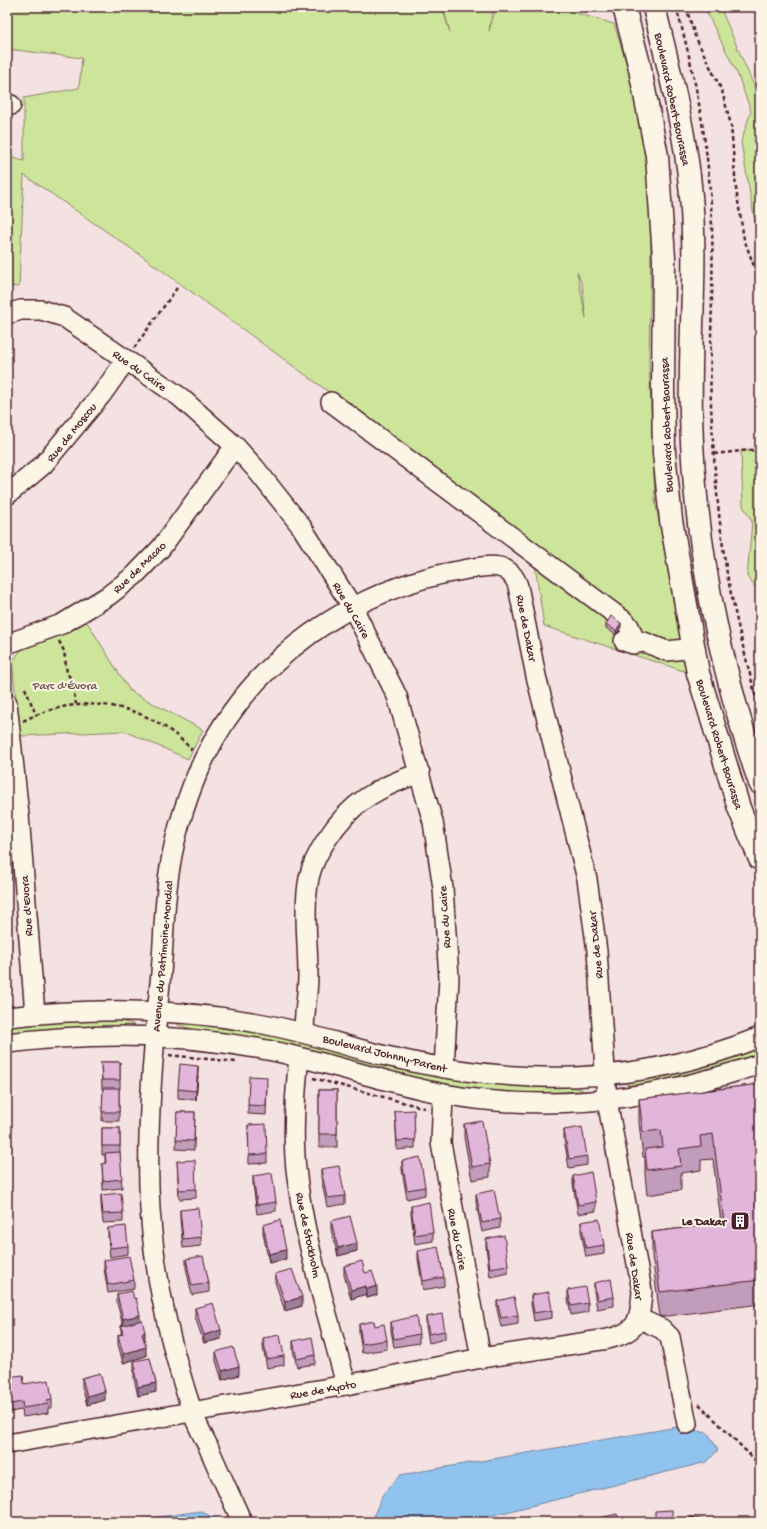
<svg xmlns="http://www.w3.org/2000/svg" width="767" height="1529" viewBox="0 0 767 1529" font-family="'Gochi Hand',sans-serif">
<rect width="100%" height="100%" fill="#f4e2e2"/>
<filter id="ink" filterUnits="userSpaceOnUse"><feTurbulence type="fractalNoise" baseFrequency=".025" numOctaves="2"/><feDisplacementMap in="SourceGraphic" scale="8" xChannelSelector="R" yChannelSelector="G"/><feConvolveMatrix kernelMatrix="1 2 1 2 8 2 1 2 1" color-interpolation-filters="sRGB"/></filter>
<g filter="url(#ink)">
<!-- green -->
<g fill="#cce59b" stroke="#8b8263" fill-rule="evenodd">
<path d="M7,7H442L450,32L443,7H493L489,31L496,7H572L576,13L614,24L647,129L651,241L649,362L655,500L687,672L544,626L531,539L142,256L24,175L19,287L7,286V156L24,161V98L79,88L82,58L7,49ZM577,272L582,284L586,318Z"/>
<path d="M704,7H720L760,100V251L741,142L751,111L737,73Z"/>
<path d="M741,450L760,452V593L747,577L752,521L743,506Z"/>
<path d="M87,622L130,691L203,730L188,759L124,731L20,736L12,662L21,650Z"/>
<path d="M111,1019L133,1024L132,1029L7,1036V1025L28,1022Z"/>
<path d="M179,1020L219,1024L582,1089L581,1094L543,1096L457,1089L205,1033L178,1025Z"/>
<path d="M760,1045V1056L657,1085H627V1080Z"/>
</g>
<!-- water -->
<g fill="#90c3ed" stroke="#74819f">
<path d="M677,1427L708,1433L718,1450L707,1462L466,1522H381L374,1515L383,1494L400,1475Z"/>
<path d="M201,1511L221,1522H132L136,1520Z"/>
</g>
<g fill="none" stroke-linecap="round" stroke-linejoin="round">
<!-- minor casing -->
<g stroke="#4a1f2b" stroke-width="22">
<g id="minor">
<path d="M7,105H11"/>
<path d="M7,314L21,310H41L64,317L180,397L235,446L255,468L301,526L353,608L397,696L433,822L443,888L449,978L444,1068"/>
<path d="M331,402L623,620L629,626L636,643"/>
<path d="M7,495L43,465L102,394L126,360"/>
<path d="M624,641L633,644L644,642L667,651L694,648"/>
<path d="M7,644L62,624L108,596L135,575L161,548L235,446"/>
<path d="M7,703L19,815L35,1014"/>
<path d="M7,1017C88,1008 172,1008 252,1022C298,1029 341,1045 386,1056C515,1087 636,1087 760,1037"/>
<path d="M304,1032C304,1013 308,994 308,975C308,943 303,909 309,878C312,864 319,851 327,839C351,802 378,787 420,773"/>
<path d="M7,1043C95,1032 180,1033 267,1050C345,1065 416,1095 496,1101C589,1109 672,1093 760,1064"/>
<path d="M299,1057C295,1094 292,1132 296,1169C304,1242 328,1314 346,1385"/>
<path d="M443,1094L441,1143L481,1358"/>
<path d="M638,1318L662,1329L670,1337L687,1424"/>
<path d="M7,1444L346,1385L481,1358L608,1339C638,1332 640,1321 642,1291L607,1100L597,951L587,879L536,676L518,586C509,559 485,566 463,570C354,588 252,659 204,759C189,790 175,833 170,867C164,901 164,938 161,973C154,1044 147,1115 149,1187C151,1261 168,1338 191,1408C195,1421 202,1434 208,1446C219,1472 231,1497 242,1522"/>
</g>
</g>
<!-- highway casing -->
<g stroke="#4a1f2b" stroke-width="25">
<g id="highway">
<path d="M624,7L639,64L657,156L664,258L663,387L664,453L671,520L698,673L739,808L760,859"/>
<path d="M654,7C668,65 684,125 690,185C698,261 689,338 691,415C694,539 719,665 760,783"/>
</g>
</g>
<!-- path -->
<g stroke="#4a1f2b" stroke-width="2.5" stroke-dasharray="4 3" stroke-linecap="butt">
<path d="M676,7C697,79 710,154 712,229C714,288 709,346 711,405C714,463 718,522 728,579C737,624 748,668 760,712"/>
<path d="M686,7L695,36L722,91L731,125L736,189L744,239L760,282"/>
<path d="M134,348L177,288"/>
<path d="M714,454L760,449"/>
<path d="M59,641L64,651L67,673L71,679L76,704"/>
<path d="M25,688L36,715"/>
<path d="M23,721C81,691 147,702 192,750"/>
<path d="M169,1055L236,1062"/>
<path d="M313,1078L428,1109"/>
<path d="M699,1404L760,1465"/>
</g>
<!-- minor -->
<use href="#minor" stroke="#fcf5e5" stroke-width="19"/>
<!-- highway -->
<use href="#highway" stroke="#fcf5e5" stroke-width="22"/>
</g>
<!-- wall -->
<g fill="#c29dbb" stroke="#4a1f2b">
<path d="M606,624L621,627L616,635L606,628Z"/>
<path d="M101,1062H120V1089H119V1121H102L103,1089H102Z"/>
<path d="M198,1075L196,1100L178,1098V1089Z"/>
<path d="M760,1084V1304L660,1317L652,1256V1232L721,1223L713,1159L701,1160V1170L681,1173V1190L647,1195L645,1174V1157H643L639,1123V1099Z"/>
<path d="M267,1085L266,1115L248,1114V1105Z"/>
<rect x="319" y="1090" width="18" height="57"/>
<path d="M395,1111L415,1140V1148L397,1150Z"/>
<path d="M177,1112H195L194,1150L176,1149Z"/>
<path d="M464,1124L490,1164V1177L472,1180L464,1137Z"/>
<path d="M248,1125L267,1154V1163L249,1164Z"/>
<path d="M102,1128H120V1154L122,1188L103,1190L102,1164H105V1155H102Z"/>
<path d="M564,1130L587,1156V1165L569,1168L564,1139Z"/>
<path d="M177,1161L196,1189V1198L179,1199Z"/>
<path d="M402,1161L425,1187V1195L407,1199L402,1170Z"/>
<path d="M321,1169L345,1196V1204L327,1207L321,1178Z"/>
<path d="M253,1176L276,1202V1211L257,1214L253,1184Z"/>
<path d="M573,1176L596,1202V1211L578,1214L573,1184Z"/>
<path d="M476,1194L500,1219V1228L482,1232L476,1202Z"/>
<path d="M101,1195L123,1213V1222L103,1223L101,1204Z"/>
<path d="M411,1206L433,1232V1241L415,1244L411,1214Z"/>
<path d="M180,1210L201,1237V1246L183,1248L180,1219Z"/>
<path d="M331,1221L357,1251L338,1256L331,1230Z"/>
<path d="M581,1222L604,1245V1254L586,1257L581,1231Z"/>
<path d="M263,1225L286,1259L269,1263L263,1233Z"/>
<path d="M108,1228L128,1246V1254L110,1257L108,1237Z"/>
<path d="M486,1239L508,1265V1273L490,1277L486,1247Z"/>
<path d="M418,1251L444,1277V1286L423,1290L418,1259Z"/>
<path d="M186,1259L209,1283V1292L192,1295L186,1268Z"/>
<path d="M104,1260L134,1280V1289L108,1293L104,1269Z"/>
<path d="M344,1266L365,1273L377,1295L367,1298L366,1294L351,1299L344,1275Z"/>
<path d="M275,1274L302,1306L285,1311L275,1282Z"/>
<path d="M594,1283L614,1297V1306L597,1309L594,1291Z"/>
<path d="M568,1290L588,1303V1312L571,1315L568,1299Z"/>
<path d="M117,1294L140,1321L145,1341H144L146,1356L123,1363L118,1344V1335L121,1334V1326H123L117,1303Z"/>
<path d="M531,1295L552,1310V1318L534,1321L531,1304Z"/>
<path d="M497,1301L518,1315V1324L501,1327L497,1309Z"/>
<path d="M195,1308L221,1339L204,1343L195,1317Z"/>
<path d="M426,1317L445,1331V1339L429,1343L426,1326Z"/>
<path d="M391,1322L419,1334V1343L394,1347L391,1331Z"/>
<path d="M359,1324L387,1340V1349L362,1353L359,1332Z"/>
<path d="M263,1338L284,1356V1365L267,1368L263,1347Z"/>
<path d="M293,1341L315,1355V1364L297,1367L293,1350Z"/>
<path d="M216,1352L239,1375L222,1380L216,1361Z"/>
<path d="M134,1361L156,1392L138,1396L134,1379Z"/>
<path d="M7,1377L24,1384L52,1399V1408H48V1413L23,1417L22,1410L10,1412L7,1396Z"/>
<path d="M82,1378L105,1400L87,1405L82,1387Z"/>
</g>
<!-- shaded-wall -->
<g fill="#9e7f99" stroke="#4a1f2b">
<path d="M621,623V627L616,635V631Z"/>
<path d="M198,1066V1075L196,1100V1091Z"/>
<path d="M357,1243V1251L338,1256V1248Z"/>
<path d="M286,1250V1259L269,1263V1254Z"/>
<path d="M366,1286V1294L351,1299V1290Z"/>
<path d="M377,1286V1295L367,1298V1289Z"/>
<path d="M302,1297V1306L285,1311V1302Z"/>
<path d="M140,1315V1324L123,1328V1319Z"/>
<path d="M221,1330V1339L204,1343V1335Z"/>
<path d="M145,1332V1341L142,1342V1333Z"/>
<path d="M146,1347V1356L123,1363V1354Z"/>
<path d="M239,1366V1375L222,1380V1371Z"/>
<path d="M156,1383V1392L138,1396V1387Z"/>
<path d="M105,1391V1400L87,1405V1396Z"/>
</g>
<!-- building -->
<g fill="#e2b6da" stroke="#4a1f2b">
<path d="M611,616L621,623L616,631L606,624Z"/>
<path d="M101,1062H120V1080H102Z"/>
<path d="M180,1064L198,1066L196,1091L178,1089Z"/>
<path d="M249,1076L267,1077L266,1106L248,1105Z"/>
<path d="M760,1084V1280L660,1292L652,1232L724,1223L713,1134L700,1136L701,1146L679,1149L681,1166L647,1170L645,1149L663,1147L661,1130L643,1132L639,1099Z"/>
<path d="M103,1088H119V1112H102Z"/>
<rect x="319" y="1090" width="18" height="44"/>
<path d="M414,1110L415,1140L397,1141L395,1111Z"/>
<path d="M177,1112H195L194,1141L176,1140Z"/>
<path d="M482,1121L490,1164L472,1167L464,1124Z"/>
<path d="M266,1124L267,1154L249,1155L248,1125Z"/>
<path d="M582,1127L587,1156L569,1159L564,1130Z"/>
<rect x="102" y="1128" width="18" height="18"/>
<path d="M120,1152L122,1179L103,1181L102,1164L106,1163L105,1153Z"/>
<path d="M420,1157L425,1187L407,1190L402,1161Z"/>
<path d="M195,1160L196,1189L179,1190L177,1161Z"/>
<path d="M339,1166L345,1196L327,1198L321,1169Z"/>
<path d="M591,1172L596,1202L578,1205L573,1176Z"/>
<path d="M272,1173L276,1202L257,1205L253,1176Z"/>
<path d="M494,1190L500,1219L482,1223L476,1194Z"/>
<path d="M121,1193L123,1213L103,1214L101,1195Z"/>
<path d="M429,1202L433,1232L415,1235L411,1206Z"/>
<path d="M198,1208L201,1237L183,1239L180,1210Z"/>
<path d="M350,1216L357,1243L338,1248L331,1221Z"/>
<path d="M599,1219L604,1245L586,1248L581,1222Z"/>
<path d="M280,1220L286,1250L269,1254L263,1225Z"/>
<path d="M126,1226L128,1246L110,1248L108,1228Z"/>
<path d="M504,1235L508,1265L490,1268L486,1239Z"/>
<path d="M438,1247L444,1277L423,1281L418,1251Z"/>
<path d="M129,1256L134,1280L108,1285L104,1260Z"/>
<path d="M203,1256L209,1283L192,1286L186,1259Z"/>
<path d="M362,1261L365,1273L372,1271L377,1286L367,1289L366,1286L351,1290L344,1266Z"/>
<path d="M292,1269L302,1297L285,1302L275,1274Z"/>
<path d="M611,1279L614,1297L597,1300L594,1283Z"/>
<path d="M585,1287L588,1303L571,1306L568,1290Z"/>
<path d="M132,1291L134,1299L136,1298L140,1315L123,1319L117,1294Z"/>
<path d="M549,1292L552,1310L534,1313L531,1295Z"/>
<path d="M514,1297L518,1315L501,1318L497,1301Z"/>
<path d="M213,1303L221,1330L204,1335L195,1308Z"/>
<path d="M442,1314L445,1331L429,1334L426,1317Z"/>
<path d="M416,1316L419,1334L394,1339L391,1322Z"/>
<path d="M142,1320L145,1332L142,1333L146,1347L123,1354L118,1335L123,1334L121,1326Z"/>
<path d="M374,1321L375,1326L384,1324L387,1340L362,1344L359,1324Z"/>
<path d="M280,1335L284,1356L267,1359L263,1338Z"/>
<path d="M312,1337L315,1355L297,1359L293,1341Z"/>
<path d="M233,1347L239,1366L222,1371L216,1352Z"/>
<path d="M150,1358L156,1383L138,1387L134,1370H136L134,1361Z"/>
<path d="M100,1373L105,1391L87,1396L82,1378Z"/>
<path d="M23,1375L24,1384L49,1380L52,1399L47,1400L48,1404L23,1408L22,1402L10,1404L7,1387V1377Z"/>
<path d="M672,1510V1522H655V1511Z"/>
<path d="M617,1514L619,1522H595L600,1521V1518Z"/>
<path d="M690,1517L714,1522H689Z"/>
</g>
</g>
<!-- icons -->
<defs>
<g id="building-square" transform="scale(1)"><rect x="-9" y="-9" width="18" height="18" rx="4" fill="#4a1f2b" stroke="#fcf5e5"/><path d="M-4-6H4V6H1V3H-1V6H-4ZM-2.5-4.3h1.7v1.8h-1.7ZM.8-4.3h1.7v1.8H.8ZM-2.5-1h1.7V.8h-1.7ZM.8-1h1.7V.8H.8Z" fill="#fff"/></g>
</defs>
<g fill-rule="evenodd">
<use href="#building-square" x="740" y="1221"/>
</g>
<g text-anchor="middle" stroke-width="4" stroke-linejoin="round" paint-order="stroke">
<!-- street labels -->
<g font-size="12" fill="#4a1f2b" stroke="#fcf5e5">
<text transform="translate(673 99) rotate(78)" y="4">Boulevard Robert-Bourassa</text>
<text transform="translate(140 370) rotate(35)" y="4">Rue du Caire</text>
<text transform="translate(666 425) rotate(-92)" y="4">Boulevard Robert-Bourassa</text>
<text transform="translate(71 432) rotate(-51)" y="4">Rue de Moscou</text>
<text transform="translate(139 567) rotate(-44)" y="4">Rue de Macao</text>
<text transform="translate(352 610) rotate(60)" y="4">Rue du Caire</text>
<text transform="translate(527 628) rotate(79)" y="4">Rue de Dakar</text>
<text transform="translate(720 744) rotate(73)" y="4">Boulevard Robert-Bourassa</text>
<text transform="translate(26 906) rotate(-94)" y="4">Rue d'Evora</text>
<text transform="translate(444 917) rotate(-94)" y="4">Rue du Caire</text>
<text transform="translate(595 945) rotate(-96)" y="4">Rue de Dakar</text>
<text transform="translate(162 956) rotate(-85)" y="4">Avenue du Patrimoine-Mondial</text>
<text transform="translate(385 1053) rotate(14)" y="4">Boulevard Johnny-Parent</text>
<text transform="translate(309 1235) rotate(78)" y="4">Rue de Stockholm</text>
<text transform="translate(458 1239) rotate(79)" y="4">Rue du Caire</text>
<text transform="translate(635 1266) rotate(82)" y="4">Rue de Dakar</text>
<text transform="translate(323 1389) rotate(-10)" y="4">Rue de Kyoto</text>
</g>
<!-- park labels -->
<g font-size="12" fill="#6a5047" stroke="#fcf5e5">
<text x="65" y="689">Parc d'Évora</text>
</g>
<!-- poi labels -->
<g font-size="12" font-weight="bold" fill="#4a1f2b" stroke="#fcf5e5" text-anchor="end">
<text x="726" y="1225">Le Dakar</text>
</g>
</g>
<!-- margin -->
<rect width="767" height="1529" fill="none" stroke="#fcf5e5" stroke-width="24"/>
<rect x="12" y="12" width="743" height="1505" fill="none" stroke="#4a1f2b" stroke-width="1.5" filter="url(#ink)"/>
</svg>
